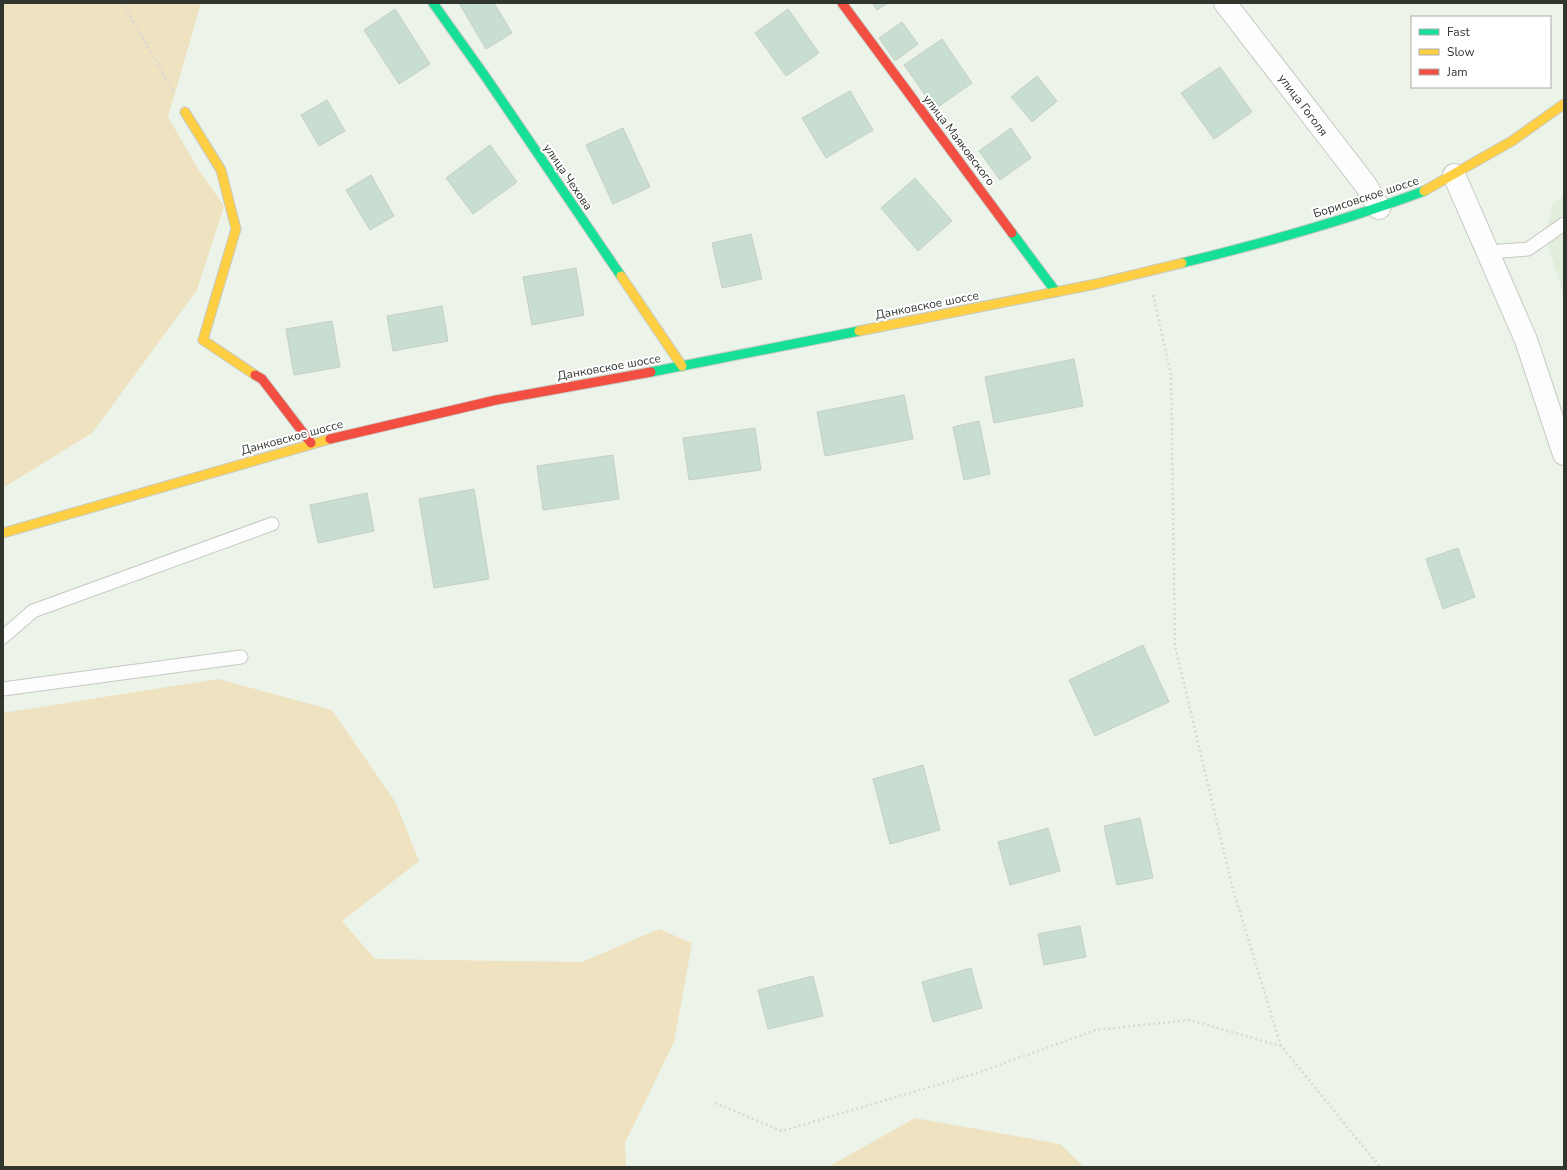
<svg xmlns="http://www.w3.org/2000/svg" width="1567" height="1170" viewBox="0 0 1567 1170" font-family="'Nunito Sans',sans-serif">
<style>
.built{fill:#e2eedc}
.green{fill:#eee2c0}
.building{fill:#c8ded0;stroke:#c7cec7}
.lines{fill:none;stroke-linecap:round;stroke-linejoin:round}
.lane-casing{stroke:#c6cac3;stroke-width:15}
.street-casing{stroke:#c6cac3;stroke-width:24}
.fast-casing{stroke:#c6cac3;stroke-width:11}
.slow-casing{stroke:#c6cac3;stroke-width:11}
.jam-casing{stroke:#c6cac3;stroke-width:11}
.path{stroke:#d7d9d6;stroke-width:2.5;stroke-dasharray:2 3;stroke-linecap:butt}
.lane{stroke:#fcfdfc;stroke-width:13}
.street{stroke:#fcfdfc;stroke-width:22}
.fast{stroke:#16e098;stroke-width:9}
.slow{stroke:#ffcf43;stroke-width:9}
.jam{stroke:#f24e42;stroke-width:9}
.labels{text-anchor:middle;stroke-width:4;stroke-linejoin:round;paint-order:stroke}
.street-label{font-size:12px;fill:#30352e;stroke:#fff}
</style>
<rect width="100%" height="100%" fill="#ecf3e9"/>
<path class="built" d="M 1564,196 L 1564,296 L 1545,236 L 1553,203 Z"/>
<g class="green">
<path d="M 3,3 L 201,3 L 168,117 L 198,169 L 224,206 L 197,290 L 92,433 L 3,488 Z"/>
<path d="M 218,679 L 332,710 L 396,803 L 419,861 L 342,921 L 375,959 L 582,962 L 659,929 L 692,943 L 674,1042 L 625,1143 L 626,1167 L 3,1167 L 3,713 Z"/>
<path d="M 915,1118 L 1060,1144 L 1084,1167 L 828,1167 Z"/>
</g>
<g class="building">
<path d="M 459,3 L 494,3 L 512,33 L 486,49 Z"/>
<path d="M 872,3 L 888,3 L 877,10 Z"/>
<path d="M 395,9 L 430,64 L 399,84 L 364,30 Z"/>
<path d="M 788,9 L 819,53 L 786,76 L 755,33 Z"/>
<path d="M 902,22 L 918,44 L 895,61 L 879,38 Z"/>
<path d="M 942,39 L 972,83 L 935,109 L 904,65 Z"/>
<path d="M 1220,67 L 1252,112 L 1214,139 L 1181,93 Z"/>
<path d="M 1037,76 L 1057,101 L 1032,122 L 1011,97 Z"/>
<path d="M 850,91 L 873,130 L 826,158 L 802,118 Z"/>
<path d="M 327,100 L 345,131 L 319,146 L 301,115 Z"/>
<path d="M 623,128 L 650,187 L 613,204 L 586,145 Z"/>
<path d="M 1011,128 L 1031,158 L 1000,180 L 979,151 Z"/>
<path d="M 490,145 L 517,182 L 473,214 L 446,178 Z"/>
<path d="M 371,175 L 394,216 L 370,230 L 346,190 Z"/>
<path d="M 915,178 L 952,221 L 918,251 L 881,208 Z"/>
<path d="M 751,234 L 762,279 L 722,288 L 712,243 Z"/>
<path d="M 576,268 L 584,315 L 532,325 L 523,277 Z"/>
<path d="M 442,306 L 448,341 L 393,351 L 387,316 Z"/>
<path d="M 332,321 L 340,367 L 294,375 L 286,329 Z"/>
<path d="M 1074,359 L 1083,406 L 994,423 L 985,377 Z"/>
<path d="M 904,395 L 913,439 L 825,456 L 817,412 Z"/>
<path d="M 979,421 L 990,474 L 964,480 L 953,427 Z"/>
<path d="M 755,428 L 761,470 L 689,480 L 683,438 Z"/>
<path d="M 613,455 L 619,499 L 543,510 L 537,466 Z"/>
<path d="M 474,489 L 489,579 L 434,588 L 419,499 Z"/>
<path d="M 367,493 L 374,531 L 318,543 L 310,505 Z"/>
<path d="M 1458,548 L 1475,597 L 1443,609 L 1426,559 Z"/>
<path d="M 1143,645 L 1169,702 L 1095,736 L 1069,680 Z"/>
<path d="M 923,765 L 940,830 L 890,844 L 873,779 Z"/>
<path d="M 1140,818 L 1153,878 L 1117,885 L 1104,826 Z"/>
<path d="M 1048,828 L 1060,871 L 1010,885 L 998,842 Z"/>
<path d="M 1080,926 L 1086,957 L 1044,965 L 1038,934 Z"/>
<path d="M 971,968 L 982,1008 L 933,1022 L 922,982 Z"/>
<path d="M 813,976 L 823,1016 L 768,1029 L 758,990 Z"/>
</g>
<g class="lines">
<defs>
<g id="lane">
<path d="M 1488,252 L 1528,249 L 1564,224"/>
<path d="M 3,637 L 33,611 L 272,524"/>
<path d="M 3,689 L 241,657"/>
</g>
<g id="street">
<path d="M 1225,3 L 1365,184 L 1379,208"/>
<path d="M 1454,175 L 1526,340 L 1564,454"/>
</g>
<g id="fast">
<path d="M 433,3 L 485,76 L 621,276"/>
<path d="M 1012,233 L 1056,292"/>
<path d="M 1182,263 C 1264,243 1345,221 1424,191"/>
<path d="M 651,372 L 859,331"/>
</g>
<g id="slow">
<path d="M 185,112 L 221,170 L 236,229 L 203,340 L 255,375"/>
<path d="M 1424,191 L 1512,141 L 1564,104"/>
<path d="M 621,276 L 682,366"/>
<path d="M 859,331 L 1096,284 L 1182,263"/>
<path d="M 3,533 L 330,439"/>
</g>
<g id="jam">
<path d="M 842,3 L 1012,233"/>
<path d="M 255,375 L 262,379 L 311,443"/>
<path d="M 330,439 L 496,400 L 651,372"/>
</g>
</defs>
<use href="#lane" class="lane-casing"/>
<use href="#street" class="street-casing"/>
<use href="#fast" class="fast-casing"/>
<use href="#slow" class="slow-casing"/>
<use href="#jam" class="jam-casing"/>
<g class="path">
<path d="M 123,3 L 173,91"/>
<path d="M 1153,295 L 1171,375 L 1175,646 L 1232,886 L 1281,1046"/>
<path d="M 715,1103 L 782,1131 L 977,1073 L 1096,1030 L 1189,1020 L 1281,1046 L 1380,1167"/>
</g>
<use href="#lane" class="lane"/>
<use href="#street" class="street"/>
<use href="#fast" class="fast"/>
<use href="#slow" class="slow"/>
<use href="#jam" class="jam"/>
</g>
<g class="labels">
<g class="street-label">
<text transform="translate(1303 105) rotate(53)" y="4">улица Гоголя</text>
<text transform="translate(959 140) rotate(53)" y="4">улица Маяковского</text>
<text transform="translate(568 177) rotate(56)" y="4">улица Чехова</text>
<text transform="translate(1366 197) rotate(-18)" y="4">Борисовское шоссе</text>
<text transform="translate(927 305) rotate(-11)" y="4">Данковское шоссе</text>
<text transform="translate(609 367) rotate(-10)" y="4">Данковское шоссе</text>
<text transform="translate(292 437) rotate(-15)" y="4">Данковское шоссе</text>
</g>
</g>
<rect width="1567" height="1170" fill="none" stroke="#30352e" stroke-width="8"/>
<rect x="1411" y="16" width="140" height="72" fill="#ffffff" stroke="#acaeab"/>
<rect x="1419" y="29" width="20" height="6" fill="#16e098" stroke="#acaeab"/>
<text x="1447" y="36" font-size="12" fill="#30352e">Fast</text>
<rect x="1419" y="49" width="20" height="6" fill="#ffcf43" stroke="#acaeab"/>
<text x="1447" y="56" font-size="12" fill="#30352e">Slow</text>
<rect x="1419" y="69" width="20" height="6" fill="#f24e42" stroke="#acaeab"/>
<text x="1447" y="76" font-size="12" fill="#30352e">Jam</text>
</svg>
